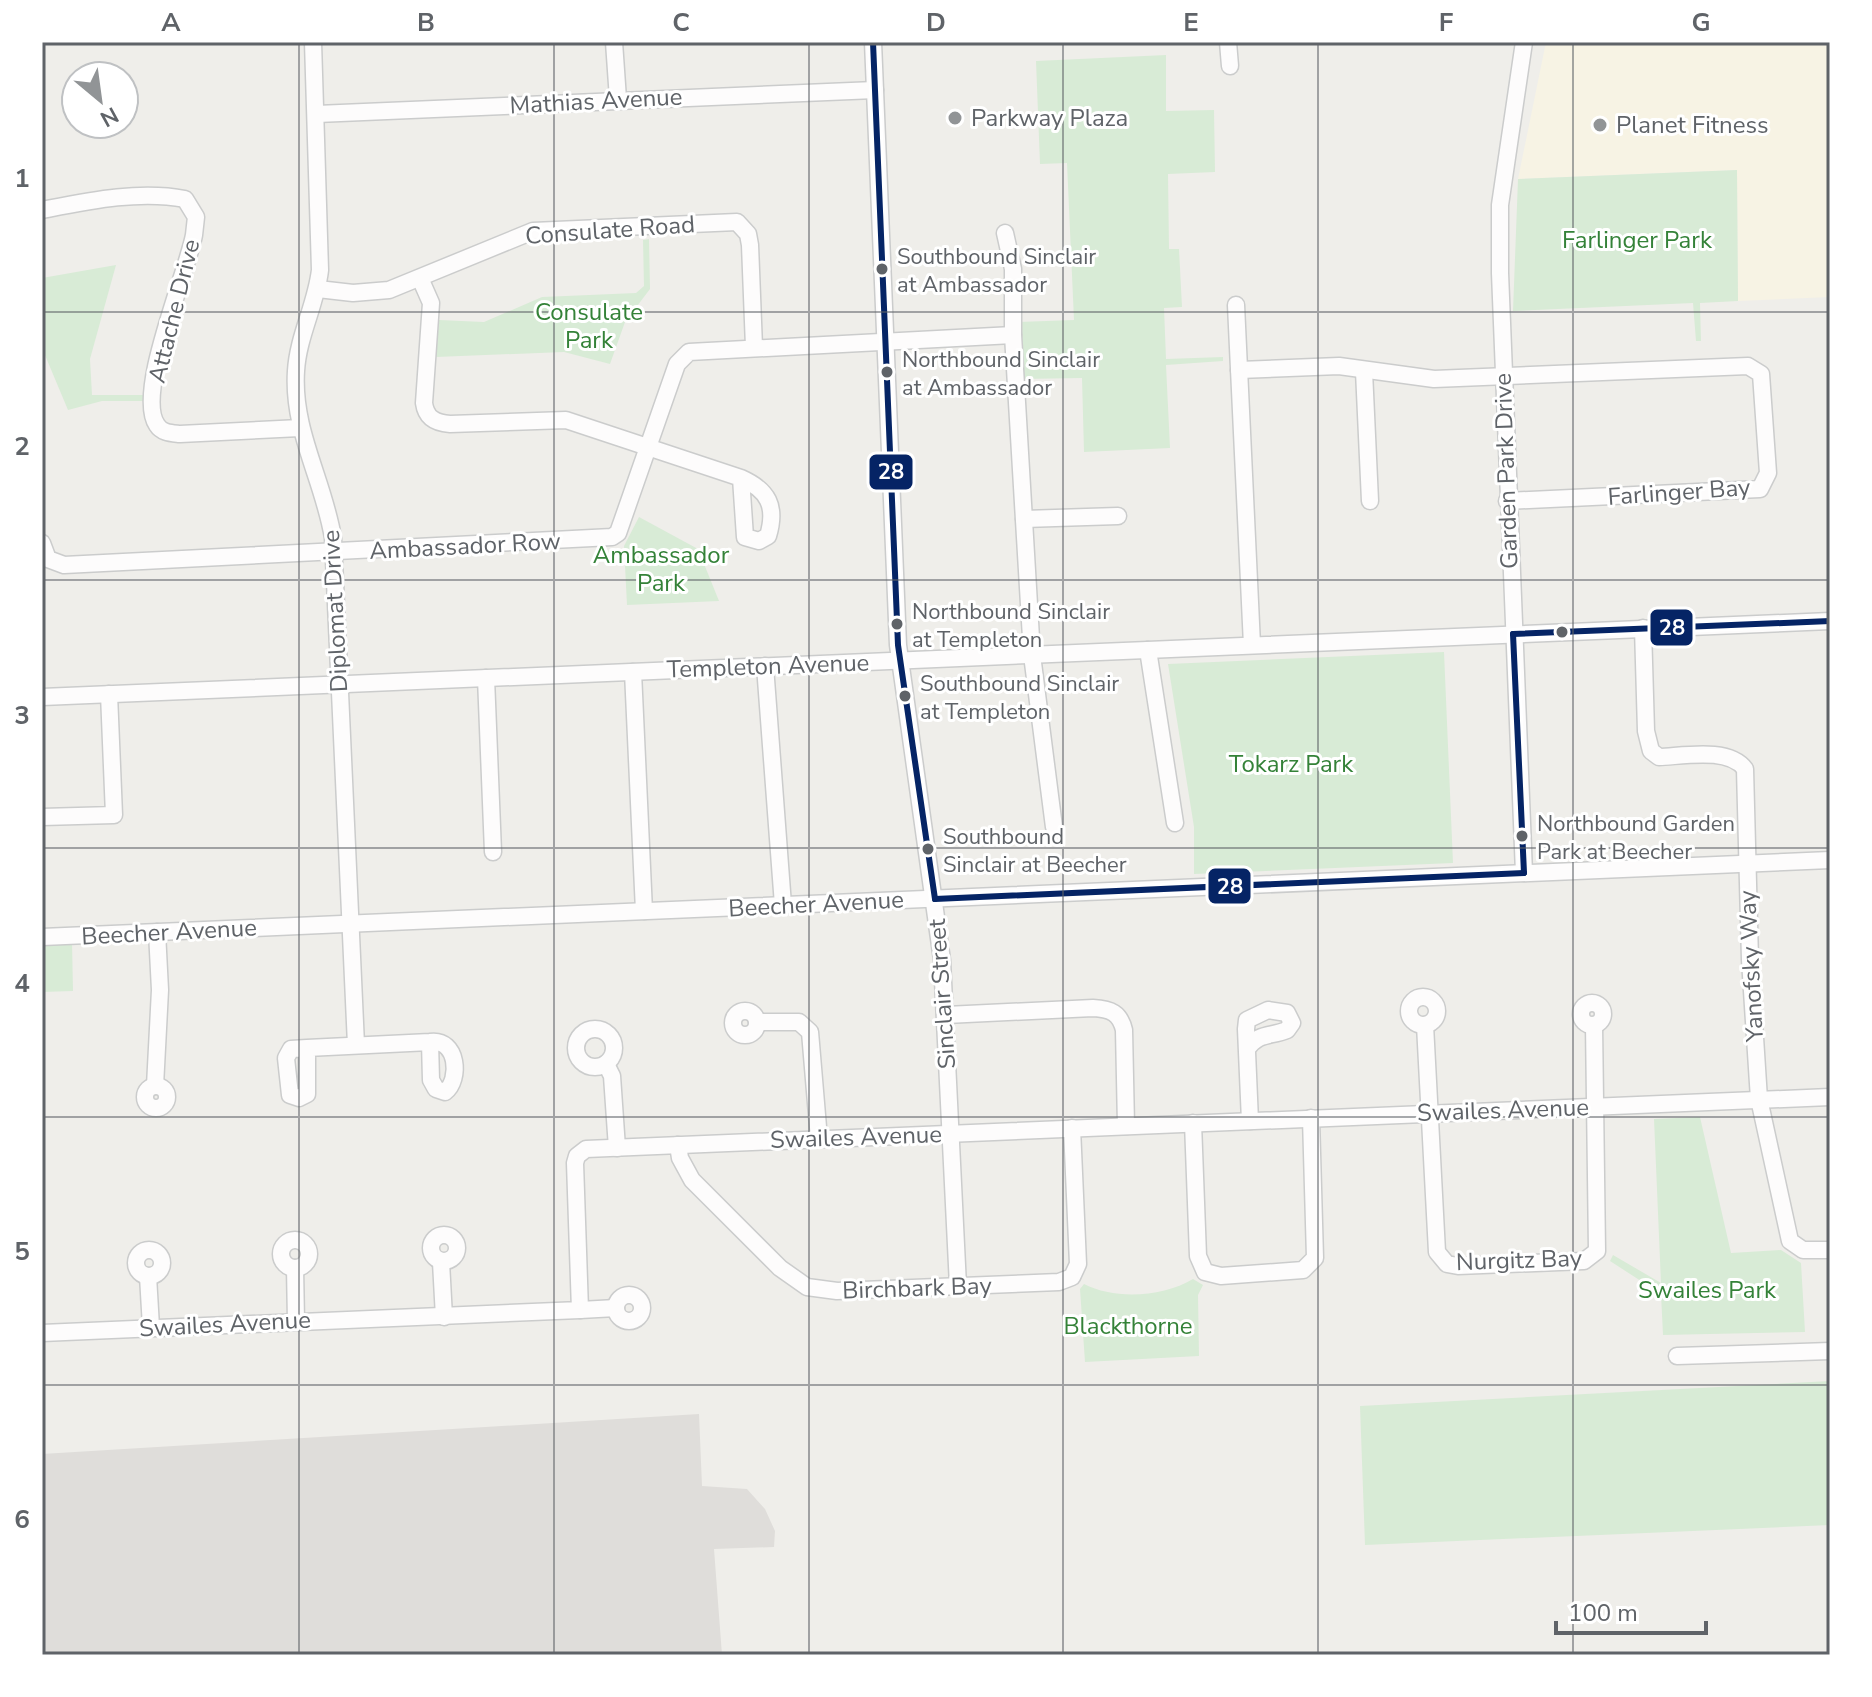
<svg xmlns="http://www.w3.org/2000/svg" width="1872" height="1697" viewBox="0 0 1872 1697" font-family="'Nunito Sans',sans-serif">
<style>
.commercial{fill:#f7f3e4}
.industrial{fill:#dfddda}
.green{fill:#d8ebd6}
.lines{fill:none;stroke-linecap:round;stroke-linejoin:round}
.minor-casing{stroke:#cbcccc;stroke-width:19}
.minor{stroke:#fdfcfc;stroke-width:16}
.bus-1-casing{stroke:#fff;stroke-width:12}
.bus-1{stroke:#052465;stroke-width:6}
.grid{fill:none;stroke:#5f6368;stroke-width:2;stroke-opacity:0.55}
.poi-dot{fill:#919496;stroke:#fff;stroke-width:3}
.bus-dot{fill:#5f6368;stroke:#fff;stroke-width:3}
.labels{text-anchor:middle;stroke-width:6;stroke-linejoin:round;paint-order:stroke}
.bus-label{font-size:22px;fill:#5f6368;stroke:#fff;text-anchor:start}
.street-label{font-size:24px;fill:#5f6368;stroke:#fff}
.poi-label{font-size:24px;fill:#5f6368;stroke:#fff;text-anchor:start}
.park-label{font-size:24px;fill:#348238;stroke:#fff}
.line-badge{stroke:#fff;stroke-width:3}
.badge-label{font-size:22px;text-anchor:middle;font-weight:bold;fill:#fff}
.neatline{fill:none;stroke:#5f6368;stroke-width:3}
.grid-label{font-size:26px;text-anchor:middle;font-weight:bold;fill:#5f6368}
</style>
<rect width="100%" height="100%" fill="#efeeea"/>
<path class="commercial" d="M 1546,42 L 1830,42 L 1830,297 L 1738,301 L 1737,170 L 1518,179 Z"/>
<path class="industrial" d="M 699,1414 L 702,1486 L 747,1489 L 765,1509 L 775,1531 L 774,1547 L 714,1549 L 722,1655 L 42,1655 L 42,1454 Z"/>
<g class="green">
<path d="M 1166,55 L 1166,111 L 1214,110 L 1215,172 L 1168,174 L 1169,249 L 1179,249 L 1182,307 L 1164,308 L 1166,359 L 1223,357 L 1223,361 L 1166,365 L 1170,448 L 1084,452 L 1082,378 L 1021,379 L 1018,322 L 1074,320 L 1067,163 L 1040,164 L 1036,61 Z"/>
<path d="M 1737,170 L 1738,301 L 1700,303 L 1701,341 L 1696,341 L 1693,303 L 1513,311 L 1518,179 Z"/>
<path d="M 649,239 L 650,289 L 625,322 L 610,364 L 564,352 L 436,357 L 439,320 L 484,322 L 542,297 L 636,293 L 644,286 L 643,240 Z"/>
<path d="M 116,265 L 90,359 L 92,395 L 149,395 L 147,401 L 102,401 L 68,410 L 42,348 L 42,278 Z"/>
<path d="M 639,517 L 698,549 L 719,601 L 627,605 L 624,546 Z"/>
<path d="M 1444,652 L 1453,863 L 1194,874 L 1194,827 L 1168,664 Z"/>
<path d="M 72,942 L 73,991 L 42,992 L 42,943 Z"/>
<path d="M 1700,1117 L 1731,1253 L 1781,1250 L 1801,1263 L 1805,1332 L 1663,1335 L 1661,1294 L 1610,1261 L 1613,1255 L 1661,1283 L 1654,1119 Z"/>
<path d="M 1193,1279 L 1203,1285 L 1198,1295 L 1199,1356 L 1085,1362 L 1080,1289 L 1084,1284 C 1115,1300 1163,1297 1193,1279 Z"/>
<path d="M 1830,1381 L 1830,1525 L 1365,1545 L 1360,1406 Z"/>
</g>
<g class="lines">
<defs>
<g id="minor">
<path d="M 313,42 L 320,270 C 316,305 298,336 296,371 C 292,431 324,481 333,538 L 356,1045"/>
<path d="M 614,42 L 618,99"/>
<path d="M 873,42 L 898,645 L 942,960 L 958,1286"/>
<path d="M 1228,42 L 1230,66"/>
<path d="M 1524,42 L 1500,205 L 1500,273 L 1524,873"/>
<path d="M 317,114 L 875,90"/>
<path d="M 42,210 C 88,201 139,190 185,199 L 196,217 L 194,235 C 187,273 135,394 157,425 C 162,433 171,433 180,434 L 300,428"/>
<path d="M 1005,233 L 1013,269 L 1013,335 L 1032,655 L 1054,827"/>
<path d="M 420,278 L 431,303 L 424,403 C 426,418 435,423 450,424 L 566,420 L 741,478 C 768,490 777,506 768,536 L 759,541 L 745,537 L 741,478"/>
<path d="M 318,289 L 353,293 L 389,290 L 533,231 L 737,222 L 748,234 L 750,245 L 754,347"/>
<path d="M 1236,305 L 1252,645"/>
<path d="M 1239,370 L 1339,366 L 1434,379 L 1748,366 L 1761,374 L 1768,473 L 1760,489 L 1507,501"/>
<path d="M 1364,371 L 1370,501"/>
<path d="M 1024,519 L 1118,516"/>
<path d="M 42,543 L 48,559 L 64,565 L 612,537 L 618,533 L 677,364 L 689,352 L 1013,335"/>
<path d="M 1643,628 L 1646,731 L 1651,751 L 1659,757 C 1684,756 1729,747 1745,769 L 1750,960 L 1759,1099 L 1790,1241 L 1803,1250 L 1830,1250"/>
<path d="M 1148,650 L 1175,823"/>
<path d="M 765,666 L 783,905"/>
<path d="M 633,672 L 644,911"/>
<path d="M 486,678 L 493,852"/>
<path d="M 42,697 L 1830,621"/>
<path d="M 42,817 L 114,815 L 109,694"/>
<path d="M 42,937 L 1830,860"/>
<circle cx="1423" cy="1011" r="14"/>
<circle cx="1592" cy="1014" r="11"/>
<circle cx="745" cy="1023" r="12"/>
<path d="M 946,1015 L 1093,1008 C 1111,1009 1120,1013 1124,1030 L 1126,1126"/>
<path d="M 757,1022 L 799,1022 L 810,1032 L 819,1139"/>
<path d="M 1425,1025 L 1437,1252 L 1447,1264 L 1458,1266 L 1584,1261 L 1597,1251 L 1594,1025"/>
<circle cx="595" cy="1048" r="19"/>
<path d="M 307,1048 L 307,1094 L 299,1098 L 290,1095 L 286,1058 L 291,1049 L 307,1048 L 430,1042 C 458,1038 461,1080 445,1092 L 436,1089 L 431,1080 L 430,1042"/>
<path d="M 1247,1049 C 1259,1032 1270,1037 1287,1030 L 1292,1023 L 1287,1013 L 1268,1010 L 1247,1020 L 1246,1029 L 1250,1121"/>
<path d="M 606,1064 L 612,1076 L 617,1148"/>
<path d="M 155,1086 L 160,990 L 157,932"/>
<circle cx="156" cy="1097" r="11"/>
<path d="M 1193,1123 L 1198,1256 L 1205,1272 L 1221,1276 L 1303,1270 L 1315,1258 L 1311,1118"/>
<path d="M 678,1145 L 680,1158 L 692,1180 L 780,1268 L 807,1287 L 837,1291 L 1059,1282 L 1072,1277 L 1078,1264 L 1072,1128"/>
<circle cx="444" cy="1248" r="13"/>
<circle cx="295" cy="1254" r="14"/>
<circle cx="149" cy="1263" r="13"/>
<path d="M 441,1262 L 444,1317"/>
<path d="M 295,1268 L 296,1321"/>
<path d="M 148,1276 L 151,1327"/>
<circle cx="629" cy="1308" r="13"/>
<path d="M 580,1310 L 616,1308"/>
<path d="M 42,1333 L 580,1310 L 575,1163 L 577,1156 L 586,1149 L 1830,1097"/>
<path d="M 1677,1356 L 1830,1351"/>
</g>
</defs>
<use href="#minor" class="minor-casing"/>
<use href="#minor" class="minor"/>
<defs>
<g id="bus-1">
<path d="M 873,42 L 898,645 L 935,899"/>
<path d="M 1513,634 L 1830,621"/>
<path d="M 1513,634 L 1524,873"/>
<path d="M 935,899 L 1524,873"/>
</g>
</defs>
<use href="#bus-1" class="bus-1-casing"/>
<use href="#bus-1" class="bus-1"/>
</g>
<path class="grid" d="M 299,42 L 299,1655M 554,42 L 554,1655M 809,42 L 809,1655M 1063,42 L 1063,1655M 1318,42 L 1318,1655M 1573,42 L 1573,1655M 42,312 L 1830,312M 42,580 L 1830,580M 42,848 L 1830,848M 42,1117 L 1830,1117M 42,1385 L 1830,1385"/>
<g class="poi-dot">
<circle cx="955" cy="118" r="8"/>
<circle cx="1600" cy="125" r="8"/>
</g>
<g class="bus-dot">
<circle cx="882" cy="269" r="7"/>
<circle cx="887" cy="372" r="7"/>
<circle cx="897" cy="624" r="7"/>
<circle cx="1562" cy="632" r="7"/>
<circle cx="905" cy="696" r="7"/>
<circle cx="1522" cy="836" r="7"/>
<circle cx="928" cy="849" r="7"/>
</g>
<g class="labels">
<g class="bus-label">
<text x="897" y="264">Southbound Sinclair<tspan x="897" dy="28">at Ambassador</tspan></text>
<text x="902" y="367">Northbound Sinclair<tspan x="902" dy="28">at Ambassador</tspan></text>
<text x="912" y="619">Northbound Sinclair<tspan x="912" dy="28">at Templeton</tspan></text>
<text x="920" y="691">Southbound Sinclair<tspan x="920" dy="28">at Templeton</tspan></text>
<text x="1537" y="831">Northbound Garden<tspan x="1537" dy="28">Park at Beecher</tspan></text>
<text x="943" y="844">Southbound<tspan x="943" dy="28">Sinclair at Beecher</tspan></text>
</g>
<g class="street-label">
<text transform="translate(596 101) rotate(-3)" y="8">Mathias Avenue</text>
<text transform="translate(610 230) rotate(-4)" y="8">Consulate Road</text>
<text transform="translate(174 311) rotate(-76)" y="8">Attache Drive</text>
<text transform="translate(1506 471) rotate(-92)" y="8">Garden Park Drive</text>
<text transform="translate(1679 492) rotate(-4)" y="8">Farlinger Bay</text>
<text transform="translate(465 546) rotate(-3)" y="8">Ambassador Row</text>
<text transform="translate(335 611) rotate(-93)" y="8">Diplomat Drive</text>
<text transform="translate(768 666) rotate(-2)" y="8">Templeton Avenue</text>
<text transform="translate(816 904) rotate(-3)" y="8">Beecher Avenue</text>
<text transform="translate(169 932) rotate(-3)" y="8">Beecher Avenue</text>
<text transform="translate(1751 966) rotate(-93)" y="8">Yanofsky Way</text>
<text transform="translate(942 994) rotate(-94)" y="8">Sinclair Street</text>
<text transform="translate(1503 1110) rotate(-2)" y="8">Swailes Avenue</text>
<text transform="translate(856 1137) rotate(-2)" y="8">Swailes Avenue</text>
<text transform="translate(1519 1260) rotate(-2)" y="8">Nurgitz Bay</text>
<text transform="translate(917 1288) rotate(-2)" y="8">Birchbark Bay</text>
<text transform="translate(225 1324) rotate(-3)" y="8">Swailes Avenue</text>
</g>
<g class="poi-label">
<text x="971" y="126">Parkway Plaza</text>
<text x="1616" y="133">Planet Fitness</text>
</g>
<g class="park-label">
<text x="1637" y="248">Farlinger Park</text>
<text x="589" y="320">Consulate<tspan x="589" dy="28">Park</tspan></text>
<text x="661" y="563">Ambassador<tspan x="661" dy="28">Park</tspan></text>
<text x="1291" y="772">Tokarz Park</text>
<text x="1707" y="1298">Swailes Park</text>
<text x="1128" y="1334">Blackthorne</text>
</g>
</g>
<g class="line-badge">
<rect x="868" y="453" width="46" height="38" rx="8" fill="#052465"/>
<rect x="1649" y="608" width="45" height="39" rx="8" fill="#052465"/>
<rect x="1207" y="867" width="45" height="38" rx="8" fill="#052465"/>
</g>
<g class="badge-label">
<text x="891" y="479">28</text>
<text x="1672" y="635">28</text>
<text x="1230" y="894">28</text>
</g>
<rect width="1872" height="1697" fill="none" stroke="#ffffff" stroke-width="88"/>
<g transform="translate(100 100) rotate(151)"><circle r="38" fill="#ffffff" stroke="#bfc1c3" stroke-width="2"/>
<path d="M0-6L14 30L0 20L-14 30Z" fill="#919496"/>
<text y="-12" font-size="22" font-weight="bold" text-anchor="middle" fill="#5f6368">N</text>
</g>
<path d="M1556 1621v12h150v-12" fill="none" stroke="#5f6368" stroke-width="4"/>
<text x="1568" y="1621" font-size="24" fill="#5f6368" stroke="#ffffff" stroke-width="6" paint-order="stroke">100 m</text>
<rect x="44" y="44" width="1784" height="1609" class="neatline"/>
<g class="grid-label">
<text x="171" y="31">A</text>
<text x="426" y="31">B</text>
<text x="681" y="31">C</text>
<text x="936" y="31">D</text>
<text x="1191" y="31">E</text>
<text x="1446" y="31">F</text>
<text x="1701" y="31">G</text>
<text x="22" y="187">1</text>
<text x="22" y="455">2</text>
<text x="22" y="724">3</text>
<text x="22" y="992">4</text>
<text x="22" y="1260">5</text>
<text x="22" y="1528">6</text>
</g>
</svg>
